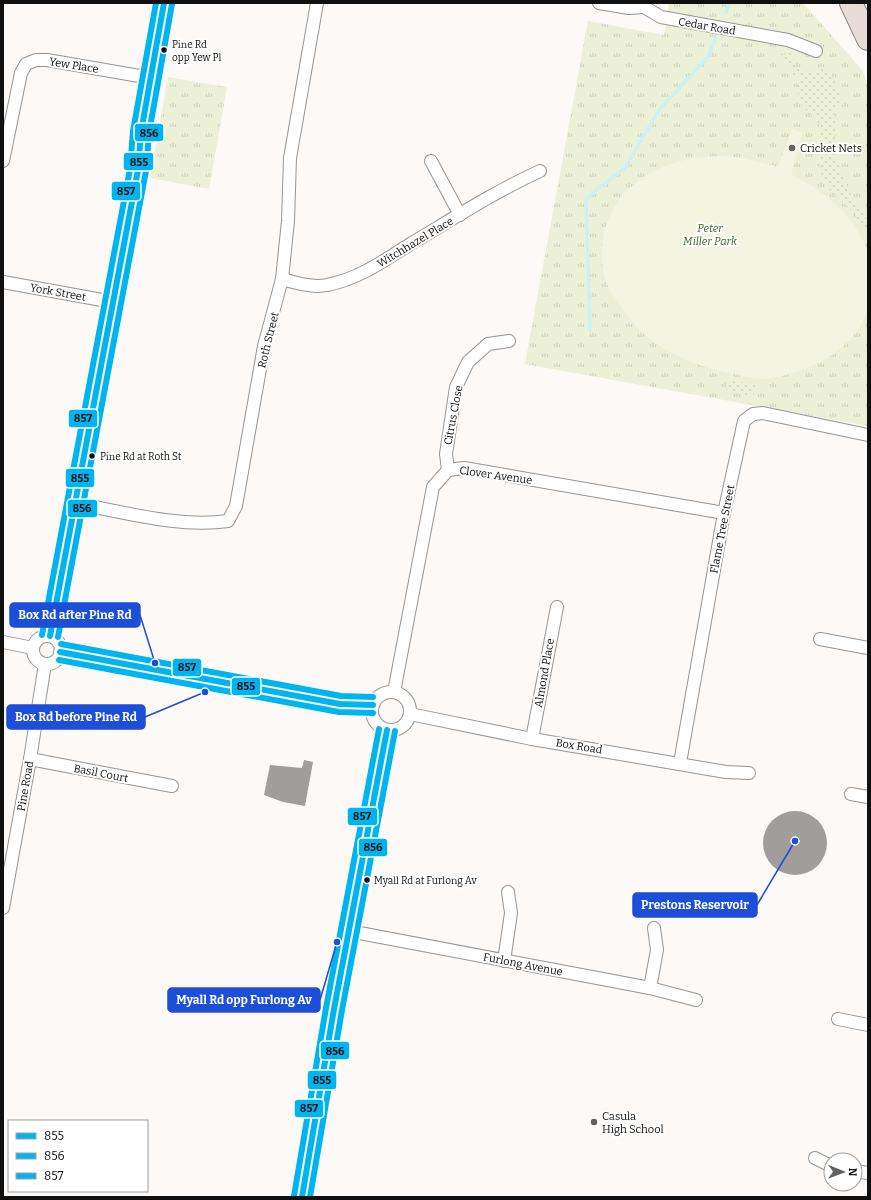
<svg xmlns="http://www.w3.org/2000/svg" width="871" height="1200" viewBox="0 0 871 1200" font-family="Bitter,serif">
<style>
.grass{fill:url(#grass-tufts)}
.garden{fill:url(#garden-dots)}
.pitch{fill:#f3f4e1}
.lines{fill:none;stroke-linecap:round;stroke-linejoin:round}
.stream{stroke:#cef0f4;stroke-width:3.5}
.building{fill:#a09d9b}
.street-casing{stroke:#969594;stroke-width:14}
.highway-casing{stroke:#848281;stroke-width:24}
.street{stroke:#fffefe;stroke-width:12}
.highway{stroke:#e8dbd8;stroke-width:22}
.bus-1-casing{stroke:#fff;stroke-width:9}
.bus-2-casing{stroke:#fff;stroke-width:9}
.bus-3-casing{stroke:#fff;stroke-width:9}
.bus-1{stroke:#00b5ef;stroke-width:6}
.bus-2{stroke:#00b5ef;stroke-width:6}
.bus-3{stroke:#00b5ef;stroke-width:6}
.bus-dot{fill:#101010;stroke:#fff;stroke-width:1.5}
.poi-dot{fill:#636260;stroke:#fff;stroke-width:1.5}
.labels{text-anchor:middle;stroke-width:4;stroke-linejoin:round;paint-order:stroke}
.bus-label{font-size:10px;fill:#101010;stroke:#fff;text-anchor:start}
.street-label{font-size:11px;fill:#101010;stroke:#fff}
.poi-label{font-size:11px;fill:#101010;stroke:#fff;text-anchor:start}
.park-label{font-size:11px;font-style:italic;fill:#426523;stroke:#fff}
.leader{fill:none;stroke:#1d4ed8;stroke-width:1.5}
.callout-dot{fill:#1d4ed8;stroke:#fff;stroke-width:1.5}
.callout{fill:#1d4ed8;stroke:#1d4ed8;stroke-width:1.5}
.callout-label{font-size:12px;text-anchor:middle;font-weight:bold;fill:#fff}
.line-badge{stroke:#fff;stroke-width:1.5}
.pale-badge-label{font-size:11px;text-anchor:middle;font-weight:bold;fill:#111}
</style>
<defs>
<pattern id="grass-tufts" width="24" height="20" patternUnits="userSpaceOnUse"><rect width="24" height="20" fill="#ecf0d7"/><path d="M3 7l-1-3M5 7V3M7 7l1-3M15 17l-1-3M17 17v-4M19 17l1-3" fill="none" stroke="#c9cdb8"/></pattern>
<pattern id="garden-dots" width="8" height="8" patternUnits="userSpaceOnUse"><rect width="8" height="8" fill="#ecf0d7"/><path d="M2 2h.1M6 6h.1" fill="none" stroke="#c9cdb8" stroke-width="1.8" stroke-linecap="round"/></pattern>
</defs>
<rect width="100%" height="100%" fill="#fcf9f6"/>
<g class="grass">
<path d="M 669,3 L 803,3 L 863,71 L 868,89 L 868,426 L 525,364 L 588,21 L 664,35 Z"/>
<path d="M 168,77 L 227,87 L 209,189 L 150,178 Z"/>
</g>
<g class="garden">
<path d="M 788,50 L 791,55 L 795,66 C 806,73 814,74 827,67 L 836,85 L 843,105 L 834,108 L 837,161 L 850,193 L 868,221 L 868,236 L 852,211 L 828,188 L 822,175 L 819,166 L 819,151 L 821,130 L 817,120 L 804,108 L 799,100 L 797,80 L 802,78 L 801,75 L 794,75 L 788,64 L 778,54 L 787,55 Z"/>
<path d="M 727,381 L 756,383 L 753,397 L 726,390 Z"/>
</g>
<path class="pitch" d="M 792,129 L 803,133 L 791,174 C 822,190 858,216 868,254 C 869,260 868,269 868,276 C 868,288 870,303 866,314 C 861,330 848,342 836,352 C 819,365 783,379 762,379 C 753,379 744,376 735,374 C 690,366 647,347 621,307 C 617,300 610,292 607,284 C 601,269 601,255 603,239 C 612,183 665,157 718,156 C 739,156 759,162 778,167 Z"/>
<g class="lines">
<g class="stream">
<path d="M 726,13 L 729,3"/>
<path d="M 590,330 L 586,198 L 625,168 L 659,110 L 708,57 L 716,38"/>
</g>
</g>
<g class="building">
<path d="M 304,760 L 313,762 L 305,806 L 283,802 L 264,795 L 270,765 L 302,768 Z"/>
<circle cx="795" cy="843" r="32"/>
</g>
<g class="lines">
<defs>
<g id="street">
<path d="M 599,3 L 629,8 L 644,7 L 661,17 L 788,40 L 816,51"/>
<path d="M 3,161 L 21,73 L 26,64 L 36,60 L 47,60 L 151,78"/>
<path d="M 431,161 L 460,215"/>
<path d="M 282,279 C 296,283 313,288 327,285 C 359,279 385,260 412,243 C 454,218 496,191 540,171"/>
<path d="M 3,282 L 113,302"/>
<path d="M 448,470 L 446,454 L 456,387 L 468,362 L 488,344 L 509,341"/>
<path d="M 75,503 C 123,512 180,528 228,521 L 236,506 L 264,346 L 282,279 L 288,221 L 290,158 L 317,3"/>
<path d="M 50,636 L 138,170 L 141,132 L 164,3"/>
<circle cx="47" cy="650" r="14"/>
<path d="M 820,639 L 868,648"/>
<path d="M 3,642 L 33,648"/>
<path d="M 60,652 L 340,704 L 373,705"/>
<circle cx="391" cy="711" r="19"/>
<path d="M 394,692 L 433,487 L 448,470 L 464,468 L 724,513"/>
<path d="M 410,714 L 532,739 L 726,772 L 749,773"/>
<path d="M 532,739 L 557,607"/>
<path d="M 30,759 L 172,786"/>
<path d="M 680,763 L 724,513 L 744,421 L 753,414 L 763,413 L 868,435"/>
<path d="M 851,794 L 868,797"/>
<path d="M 3,908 L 30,759 L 45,664"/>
<path d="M 349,931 L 650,988 L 696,1000"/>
<path d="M 504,961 L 511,913 L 508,892"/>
<path d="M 650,988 L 657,950 L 654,928"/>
<path d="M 838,1019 L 868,1025"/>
<path d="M 815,1158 L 831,1166"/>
<path d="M 855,1171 L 868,1173"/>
<path d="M 302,1197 L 334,1009 L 387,730"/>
</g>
<path id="highway" d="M 851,3 L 868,39"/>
</defs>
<use href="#street" class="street-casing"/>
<use href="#highway" class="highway-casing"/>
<use href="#street" class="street"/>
<use href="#highway" class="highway"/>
<defs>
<g id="bus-1">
<path d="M 50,636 L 138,170 L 141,132 L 164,3"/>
<path d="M 60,652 L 340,704 L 373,705"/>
<path d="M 302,1197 L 334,1009 L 387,730"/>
</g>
<g id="bus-2">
<path d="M 58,637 L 146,171 L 149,133 L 172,4"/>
<path d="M 59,660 L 339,712 L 373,713"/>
<path d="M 310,1197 L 342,1010 L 395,731"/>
</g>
<g id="bus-3">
<path d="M 42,635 L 130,169 L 133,131 L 156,3"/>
<path d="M 61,644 L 341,696 L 373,697"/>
<path d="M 294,1196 L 326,1008 L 379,729"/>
</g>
</defs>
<use href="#bus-1" class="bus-1-casing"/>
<use href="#bus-2" class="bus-2-casing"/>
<use href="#bus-3" class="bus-3-casing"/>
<use href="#bus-1" class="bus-1"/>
<use href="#bus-2" class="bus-2"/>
<use href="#bus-3" class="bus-3"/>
</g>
<g class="bus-dot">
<circle cx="164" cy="50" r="3.5"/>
<circle cx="92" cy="456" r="3.5"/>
<circle cx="367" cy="880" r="3.5"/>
</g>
<g class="poi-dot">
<circle cx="792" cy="148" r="4"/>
<circle cx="594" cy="1122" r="4"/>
</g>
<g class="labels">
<g class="bus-label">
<text x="172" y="48">Pine Rd<tspan x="172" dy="13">opp Yew Pl</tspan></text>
<text x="100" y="460">Pine Rd at Roth St</text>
<text x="374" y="884">Myall Rd at Furlong Av</text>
</g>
<g class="street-label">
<text transform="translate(707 26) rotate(10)" y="4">Cedar Road</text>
<text transform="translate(74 65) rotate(9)" y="4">Yew Place</text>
<text transform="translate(415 242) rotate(-31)" y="4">Witchhazel Place</text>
<text transform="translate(58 292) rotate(10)" y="4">York Street</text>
<text transform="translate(268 340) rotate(-76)" y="4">Roth Street</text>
<text transform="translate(453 415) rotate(-79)" y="4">Citrus Close</text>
<text transform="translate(496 475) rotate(8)" y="4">Clover Avenue</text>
<text transform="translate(722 529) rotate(-79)" y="4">Flame Tree Street</text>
<text transform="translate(544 673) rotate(-80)" y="4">Almond Place</text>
<text transform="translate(579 746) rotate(9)" y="4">Box Road</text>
<text transform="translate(101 773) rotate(11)" y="4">Basil Court</text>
<text transform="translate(25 786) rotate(-80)" y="4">Pine Road</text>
<text transform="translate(523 964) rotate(11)" y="4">Furlong Avenue</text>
</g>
<g class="poi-label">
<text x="800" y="152">Cricket Nets</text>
<text x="602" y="1120">Casula<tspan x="602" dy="13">High School</tspan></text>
</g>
<g class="park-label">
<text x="710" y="232">Peter<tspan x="710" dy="13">Miller Park</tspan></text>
</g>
</g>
<path class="leader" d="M155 663L140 615M205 692L145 717M795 841L757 905M337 942L320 1000"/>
<g class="callout-dot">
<circle cx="155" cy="663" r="4"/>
<circle cx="205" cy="692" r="4"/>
<circle cx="795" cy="841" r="4"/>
<circle cx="337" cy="942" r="4"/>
</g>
<g class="callout">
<rect x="10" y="603" width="130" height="24" rx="4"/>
<rect x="7" y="705" width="138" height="24" rx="4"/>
<rect x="633" y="893" width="124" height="24" rx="4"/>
<rect x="168" y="988" width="152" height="24" rx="4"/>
</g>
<g class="callout-label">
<text x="75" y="619">Box Rd after Pine Rd</text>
<text x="76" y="721">Box Rd before Pine Rd</text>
<text x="695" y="909">Prestons Reservoir</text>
<text x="244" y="1004">Myall Rd opp Furlong Av</text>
</g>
<g class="line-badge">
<rect x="134" y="123" width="30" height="19" rx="4" fill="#00b5ef"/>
<rect x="123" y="152" width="31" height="19" rx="4" fill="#00b5ef"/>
<rect x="111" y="181" width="30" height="20" rx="4" fill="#00b5ef"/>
<rect x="68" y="409" width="30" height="19" rx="4" fill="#00b5ef"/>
<rect x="65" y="468" width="30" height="20" rx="4" fill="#00b5ef"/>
<rect x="67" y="499" width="31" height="19" rx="4" fill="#00b5ef"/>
<rect x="172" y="658" width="30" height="19" rx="4" fill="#00b5ef"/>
<rect x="231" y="677" width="30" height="19" rx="4" fill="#00b5ef"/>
<rect x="347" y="807" width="31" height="19" rx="4" fill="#00b5ef"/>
<rect x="358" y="838" width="30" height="19" rx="4" fill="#00b5ef"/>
<rect x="320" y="1041" width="30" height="19" rx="4" fill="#00b5ef"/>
<rect x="307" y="1070" width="30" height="20" rx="4" fill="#00b5ef"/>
<rect x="294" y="1099" width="30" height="19" rx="4" fill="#00b5ef"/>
</g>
<g class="pale-badge-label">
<text x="149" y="137">856</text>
<text x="139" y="166">855</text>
<text x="126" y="195">857</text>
<text x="83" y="422">857</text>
<text x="80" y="482">855</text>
<text x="82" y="512">856</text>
<text x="187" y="671">857</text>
<text x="246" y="690">855</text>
<text x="362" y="820">857</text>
<text x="373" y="851">856</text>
<text x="335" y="1055">856</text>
<text x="322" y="1084">855</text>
<text x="309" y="1112">857</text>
</g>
<rect width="871" height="1200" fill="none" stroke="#101010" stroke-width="8"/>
<rect x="8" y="1120" width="140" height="72" fill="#ffffff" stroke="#9f9f9f"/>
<rect x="16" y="1133" width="20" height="6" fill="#00b5ef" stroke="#9f9f9f"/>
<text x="44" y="1140" font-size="12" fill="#101010">855</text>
<rect x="16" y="1153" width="20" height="6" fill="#00b5ef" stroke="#9f9f9f"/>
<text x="44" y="1160" font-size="12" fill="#101010">856</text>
<rect x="16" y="1173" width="20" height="6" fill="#00b5ef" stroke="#9f9f9f"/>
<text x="44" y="1180" font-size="12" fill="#101010">857</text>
<g transform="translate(843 1172) rotate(91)"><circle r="19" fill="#ffffff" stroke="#9f9f9f"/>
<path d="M0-3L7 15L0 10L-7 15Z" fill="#636260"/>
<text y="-6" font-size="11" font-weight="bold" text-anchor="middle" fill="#101010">N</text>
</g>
</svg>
